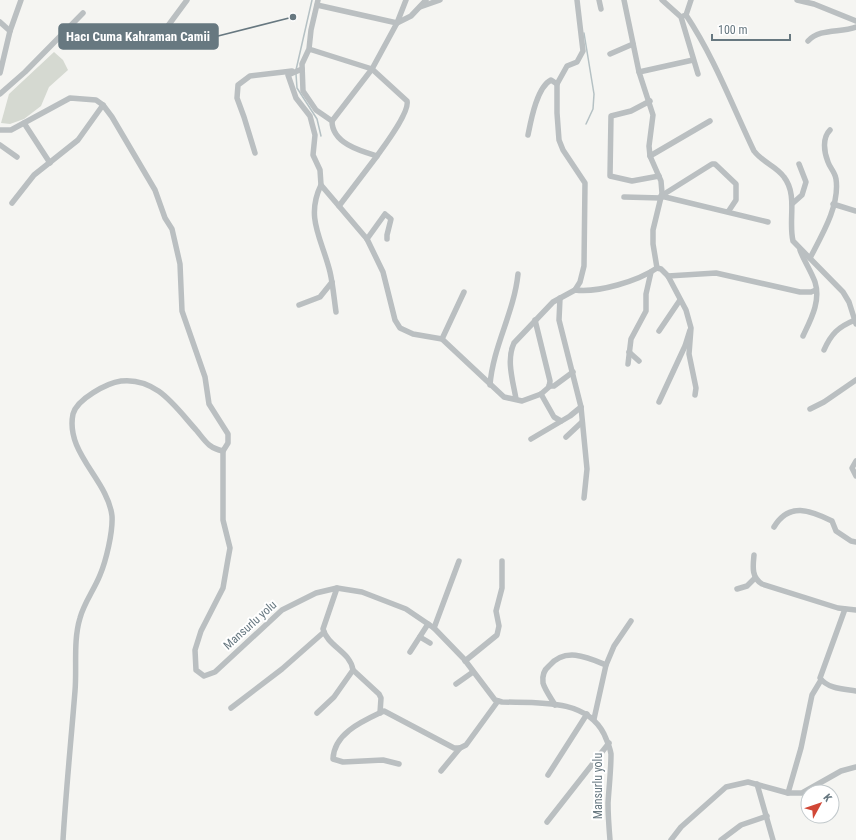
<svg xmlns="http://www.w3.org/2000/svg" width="856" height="840" viewBox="0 0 856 840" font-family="'Roboto Condensed',sans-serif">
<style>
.green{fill:#d5d9d1}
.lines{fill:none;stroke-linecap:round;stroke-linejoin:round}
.stream{stroke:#b5c1c4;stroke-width:1.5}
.minor{stroke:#babfc1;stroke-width:5.5}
.labels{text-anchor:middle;stroke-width:4;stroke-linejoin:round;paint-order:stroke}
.street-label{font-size:12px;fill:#677880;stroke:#fff}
.leader{fill:none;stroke:#677880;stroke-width:1.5}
.callout-dot{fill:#677880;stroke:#fff;stroke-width:1.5}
.callout{fill:#677880;stroke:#677880;stroke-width:1.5}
.callout-label{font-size:13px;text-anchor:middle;font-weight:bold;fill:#fff}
</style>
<rect width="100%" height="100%" fill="#f5f5f2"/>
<path class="green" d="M 54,52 L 63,60 L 68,70 L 49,87 L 41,106 L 24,119 L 10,124 L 1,123 L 9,94 Z"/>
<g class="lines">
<g class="stream">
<path d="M 584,33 L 594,94 L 593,109 L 586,124"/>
<path d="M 296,70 L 312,0"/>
<path d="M 296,74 L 297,88 L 317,119 L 321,136"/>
</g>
<g class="minor">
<path d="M 599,0 L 601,9"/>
<path d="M 662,0 L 681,17 L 698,74"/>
<path d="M 797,0 L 814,4 L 856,21"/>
<path d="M 317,5 L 397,23 L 411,16 L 426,0"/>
<path d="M 420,7 L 440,0"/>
<path d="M 686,15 C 714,57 732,105 754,151 C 762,162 776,166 784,177 C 798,195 788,220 793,241 L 843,292 L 849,302 L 856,324"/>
<path d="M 683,16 L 686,15 L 691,0"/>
<path d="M 0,22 L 10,31"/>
<path d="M 808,41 C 820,28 840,33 856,27"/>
<path d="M 156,42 L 187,0"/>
<path d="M 309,49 L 372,69 L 407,101 C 410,112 384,146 377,156 C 360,151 332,143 332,121 L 316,110 L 303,91 L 302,64 L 309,49 L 311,30 L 318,0"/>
<path d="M 610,54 L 633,44"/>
<path d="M 302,69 L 288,75 L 296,98 L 310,116 L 315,135 L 313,155 L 320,170 L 321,185 L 367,239 L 383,272 L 395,320 L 400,328 L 413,334 L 442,339 L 504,397 L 522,401 L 541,394 L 549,387 L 550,381 L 535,320"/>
<path d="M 639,72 L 693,60"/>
<path d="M 0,73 L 10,31 L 21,0"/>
<path d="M 0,94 L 25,72 L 83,13"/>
<path d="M 650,101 L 631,111 L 611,116 L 610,176 L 632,181 L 659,176"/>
<path d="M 332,121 L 372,69 L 397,23 L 406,0"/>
<path d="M 24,123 L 50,163"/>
<path d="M 0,130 L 11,130 L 70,98 L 96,100 L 103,105 L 112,117 L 155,190 L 165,218 L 172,229 L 180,264 L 182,311 L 205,377 L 209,404 L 228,434 L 228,443 L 223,451 C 209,448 206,442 197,431 C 176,408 157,377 121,381 C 107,383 77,399 73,414 C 65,453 108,480 112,516 C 113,532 106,561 100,575 C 94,590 84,603 80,618 C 73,641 77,668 75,691 C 71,741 66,790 63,840"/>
<path d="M 528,135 C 531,120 537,87 551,80 L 557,84"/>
<path d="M 0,145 L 17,157"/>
<path d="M 255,153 L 244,117 L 237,98 L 238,85 L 250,76 L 292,71"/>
<path d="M 650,156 L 710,121"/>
<path d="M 321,185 C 305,218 322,239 330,272 C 333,285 334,298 336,312"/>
<path d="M 624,197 L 661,198"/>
<path d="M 12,203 L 34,175 L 78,140 L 103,105"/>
<path d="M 793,203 L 802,195 L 806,182 L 799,164"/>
<path d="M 833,204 L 856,211"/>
<path d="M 339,206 L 377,156"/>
<path d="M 728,212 L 736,200 L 736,184 L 715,164 L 712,164 L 661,196 L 768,222"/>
<path d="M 367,239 L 385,214 L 391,219 L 387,235 L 387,239"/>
<path d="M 800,250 C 804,261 811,271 815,282 C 821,301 811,319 803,336"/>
<path d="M 810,258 C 822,235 840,205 836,179 C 835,172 830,168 828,162 C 824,152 822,138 830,130"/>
<path d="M 657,268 L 661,269 L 668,276 L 686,310 L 691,328 L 689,354 L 696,388 L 695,395"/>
<path d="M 668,276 L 716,273 L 800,292 L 811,292 L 816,290"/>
<path d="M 575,290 C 598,293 638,281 657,268 L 653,244 L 653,230 L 662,193 L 661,181 L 650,156 L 649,146 L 653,115 L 639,72 L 624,0"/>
<path d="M 560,298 L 559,320 L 581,407 L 587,469 L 584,498"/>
<path d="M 299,305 L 320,297 L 332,282"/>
<path d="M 659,331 L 680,300"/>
<path d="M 442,339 L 464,292"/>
<path d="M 824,350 C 831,334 838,327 855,320"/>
<path d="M 629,352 L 639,361"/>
<path d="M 628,364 L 631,339 L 646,311 L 646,294 L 651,272"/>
<path d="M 490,385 C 493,346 514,313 518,274"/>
<path d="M 549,386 L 554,386 L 573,372"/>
<path d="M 541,394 L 554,417 L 561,421"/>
<path d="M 516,399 C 513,381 506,360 514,343 L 553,302 L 575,290 L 580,282 L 584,266 L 585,183 L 563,150 L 559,140 L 557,113 L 557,84 L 567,66 L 577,62 L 583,51 L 577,0"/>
<path d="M 659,402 L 685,346 L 690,330"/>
<path d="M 810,409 L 824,402 L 856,380"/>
<path d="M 566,437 L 582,422"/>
<path d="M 531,439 L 570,416 L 581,407"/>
<path d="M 223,451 L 223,520 L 230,548 L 228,559 L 223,588 L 201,631 L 195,650 L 196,670 L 204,676 L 215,672 L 282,610 L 316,593 L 337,588 L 362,592 L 406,609 L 434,628 L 464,659 L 495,700 L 502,702 C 536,703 586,698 604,734 C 607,741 610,747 611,754 C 611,770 609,787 608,803 C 608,815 609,828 610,840"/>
<path d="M 856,461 L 852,468 L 856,476"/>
<path d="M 774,527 C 789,502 810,510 832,521 L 836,531 L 851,541 L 856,542"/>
<path d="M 754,555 C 753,566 751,577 762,584 L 838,608 L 856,610"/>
<path d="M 737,589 L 747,586 L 755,578"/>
<path d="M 845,609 L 820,678 C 828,689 844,689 856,691"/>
<path d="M 434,628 L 459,561"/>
<path d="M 420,637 L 430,643"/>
<path d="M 410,652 L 428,624"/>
<path d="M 465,661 L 497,635 L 499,626 L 496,611 L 502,588 L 502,561"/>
<path d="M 353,670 L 379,694 L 381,698 L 380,713"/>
<path d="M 456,684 L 473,672"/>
<path d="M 555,705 C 551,698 545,690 543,683 C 542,676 544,670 549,666 C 565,647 587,657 606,665"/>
<path d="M 231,708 L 282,669 L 324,632"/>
<path d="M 317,713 L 334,697 L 353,670 C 350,651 328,647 323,629 L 337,588"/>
<path d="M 594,719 L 606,665 L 614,646 L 631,621"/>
<path d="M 399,764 L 383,760 L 343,762 L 333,759 C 334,733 363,721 384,711 L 454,748 L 460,748 L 466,745 L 498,701"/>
<path d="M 441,771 L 460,748"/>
<path d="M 548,775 L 587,714"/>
<path d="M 757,784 L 773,840"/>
<path d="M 788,793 L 801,748 L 812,695 L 821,680"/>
<path d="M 547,822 L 609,743"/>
<path d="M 671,840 L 681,827 L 726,787 L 748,782 L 788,793 L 802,793 L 841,771 L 856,767"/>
<path d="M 721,840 L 741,825 L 767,816"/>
</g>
</g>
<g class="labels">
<g class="street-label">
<text transform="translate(250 625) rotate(-42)" y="4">Mansurlu yolu</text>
<text transform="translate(598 786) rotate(-90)" y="4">Mansurlu yolu</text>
</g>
</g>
<path class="leader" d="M293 17L218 36"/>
<circle class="callout-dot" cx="293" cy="17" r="4"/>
<rect class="callout" x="59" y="24" width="159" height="25" rx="4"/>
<g class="callout-label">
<text x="138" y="41">Hacı Cuma Kahraman Camii</text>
</g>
<g transform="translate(820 804) rotate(50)"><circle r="19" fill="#ffffff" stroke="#c2c9cc"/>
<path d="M0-3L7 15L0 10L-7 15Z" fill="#d14736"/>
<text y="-6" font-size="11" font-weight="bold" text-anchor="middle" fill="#677880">K</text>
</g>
<path d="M712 34v6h78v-6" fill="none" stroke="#677880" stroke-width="2"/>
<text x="718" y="34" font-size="12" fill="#677880" stroke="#ffffff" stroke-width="3" paint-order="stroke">100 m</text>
</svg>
